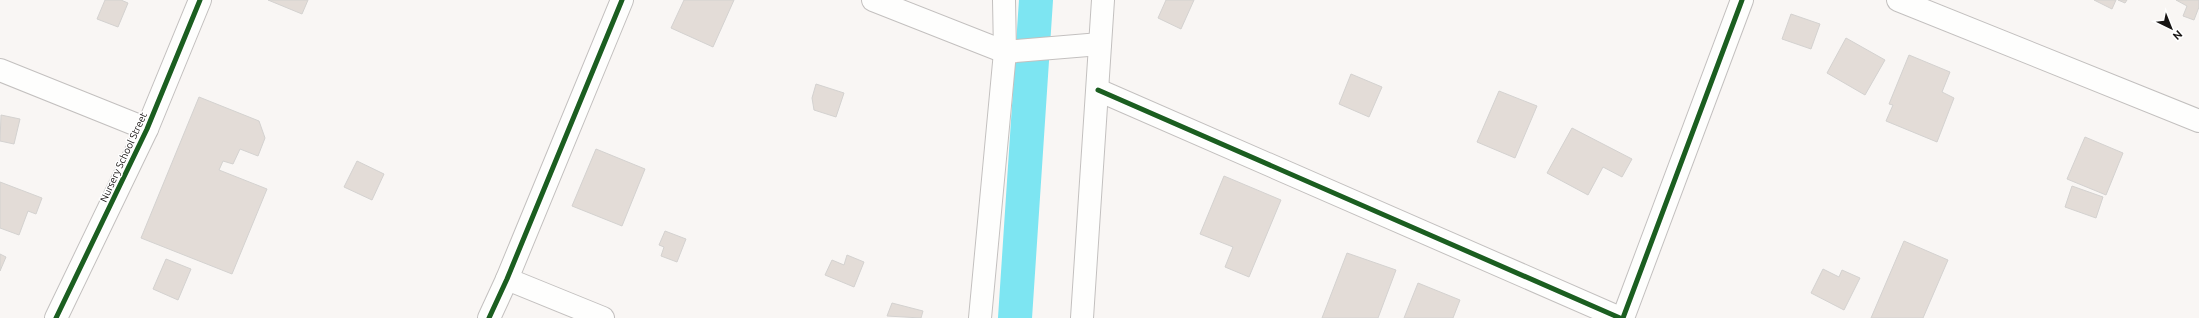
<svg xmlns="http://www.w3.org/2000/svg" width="2199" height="318" viewBox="0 0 2199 318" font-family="Ubuntu,sans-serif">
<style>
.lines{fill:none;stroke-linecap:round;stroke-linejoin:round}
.canal{stroke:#7de5f2;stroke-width:34}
.building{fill:#e3dcd7;stroke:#d4d2d0}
.street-casing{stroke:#c3c0bf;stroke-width:24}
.street{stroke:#fefefd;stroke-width:22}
.cycleway-casing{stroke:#fff;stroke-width:8}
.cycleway{stroke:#1b5e20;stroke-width:5}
.labels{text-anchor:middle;stroke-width:3;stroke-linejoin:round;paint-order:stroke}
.street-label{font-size:10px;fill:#171413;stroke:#fff}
</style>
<rect width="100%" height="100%" fill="#f9f6f4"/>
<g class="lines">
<path class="canal" d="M 1015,318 L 1036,0"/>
</g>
<g class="building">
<path d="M 105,0 L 121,0 L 128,3 L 118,27 L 97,19 Z"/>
<path d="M 268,0 L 308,0 L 302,14 Z"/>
<path d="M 684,0 L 734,0 L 713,47 L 671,28 Z"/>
<path d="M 1166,0 L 1194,0 L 1181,29 L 1158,18 Z"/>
<path d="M 2094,0 L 2116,0 L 2112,9 Z"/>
<path d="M 2118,0 L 2127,0 L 2125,3 Z"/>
<path d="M 2176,0 L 2199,0 L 2199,7 L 2194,20 L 2183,16 L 2187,6 Z"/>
<path d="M 1791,14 L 1820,24 L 1811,49 L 1782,39 Z"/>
<path d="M 1846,38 L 1885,60 L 1865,95 L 1827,73 Z"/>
<path d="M 1909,55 L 1950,72 L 1942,92 L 1954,98 L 1937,142 L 1886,121 L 1893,105 L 1889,104 Z"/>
<path d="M 1351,74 L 1382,87 L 1369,117 L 1339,104 Z"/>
<path d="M 816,84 L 844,93 L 836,117 L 814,110 L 812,98 Z"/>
<path d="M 1499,91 L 1537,106 L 1515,158 L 1477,142 Z"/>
<path d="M 199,97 L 259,121 L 265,138 L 258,156 L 240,149 L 233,164 L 223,161 L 219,170 L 267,189 L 232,274 L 141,238 Z"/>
<path d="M 1,115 L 20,119 L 14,144 L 0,141 Z"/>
<path d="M 1572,128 L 1632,159 L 1622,177 L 1603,167 L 1588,195 L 1547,173 Z"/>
<path d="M 2085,137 L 2123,153 L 2106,195 L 2067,179 Z"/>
<path d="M 596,149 L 645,169 L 622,226 L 572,206 Z"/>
<path d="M 357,161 L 384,174 L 372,200 L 344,187 Z"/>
<path d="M 1224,176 L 1281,200 L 1249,277 L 1225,267 L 1233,247 L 1200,234 Z"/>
<path d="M 0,182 L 42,198 L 36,214 L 28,211 L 19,235 L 0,228 Z"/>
<path d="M 2072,186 L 2103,197 L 2096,218 L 2065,207 Z"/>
<path d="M 665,231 L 686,239 L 677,262 L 661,256 L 664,247 L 659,245 Z"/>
<path d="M 1904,241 L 1948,260 L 1923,318 L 1871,318 Z"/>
<path d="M 1347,253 L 1396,270 L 1378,318 L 1322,318 Z"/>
<path d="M 0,254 L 6,257 L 0,271 Z"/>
<path d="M 847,255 L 864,262 L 854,287 L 825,275 L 832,260 L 844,265 Z"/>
<path d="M 166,259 L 191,269 L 178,300 L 153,289 Z"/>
<path d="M 1823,269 L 1839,277 L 1842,270 L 1860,278 L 1844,310 L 1811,293 Z"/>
<path d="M 1418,283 L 1460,300 L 1453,318 L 1404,318 Z"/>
<path d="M 892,303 L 923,311 L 921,318 L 887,316 Z"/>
</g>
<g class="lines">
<defs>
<g id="street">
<path d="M 873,0 L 1005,52 L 1100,44"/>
<path d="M 1898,0 L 2199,121"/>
<path d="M 0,70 L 147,129"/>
<path d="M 1098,90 L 1620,318"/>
<path d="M 507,279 L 603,318"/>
<path d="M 56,318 L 147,129 L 200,0"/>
<path d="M 489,318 L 507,279 L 622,0"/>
<path d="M 980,318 L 1005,52 L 1004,0"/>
<path d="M 1082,318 L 1103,0"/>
<path d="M 1623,318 L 1742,0"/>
</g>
</defs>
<use href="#street" class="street-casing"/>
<use href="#street" class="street"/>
<defs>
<g id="cycleway">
<path d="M 1098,90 L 1620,318"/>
<path d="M 56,318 L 147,129 L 200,0"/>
<path d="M 489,318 L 507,279 L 622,0"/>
<path d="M 1623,318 L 1742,0"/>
</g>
</defs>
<use href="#cycleway" class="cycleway-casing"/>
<use href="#cycleway" class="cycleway"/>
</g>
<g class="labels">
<g class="street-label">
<text transform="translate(123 157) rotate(-65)" y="4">Nursery School Street</text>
</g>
</g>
<g transform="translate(2171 28) rotate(137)" stroke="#ffffff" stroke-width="3" paint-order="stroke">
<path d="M0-3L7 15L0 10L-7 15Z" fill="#171413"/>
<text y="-6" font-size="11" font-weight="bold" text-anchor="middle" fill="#171413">N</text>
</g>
</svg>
